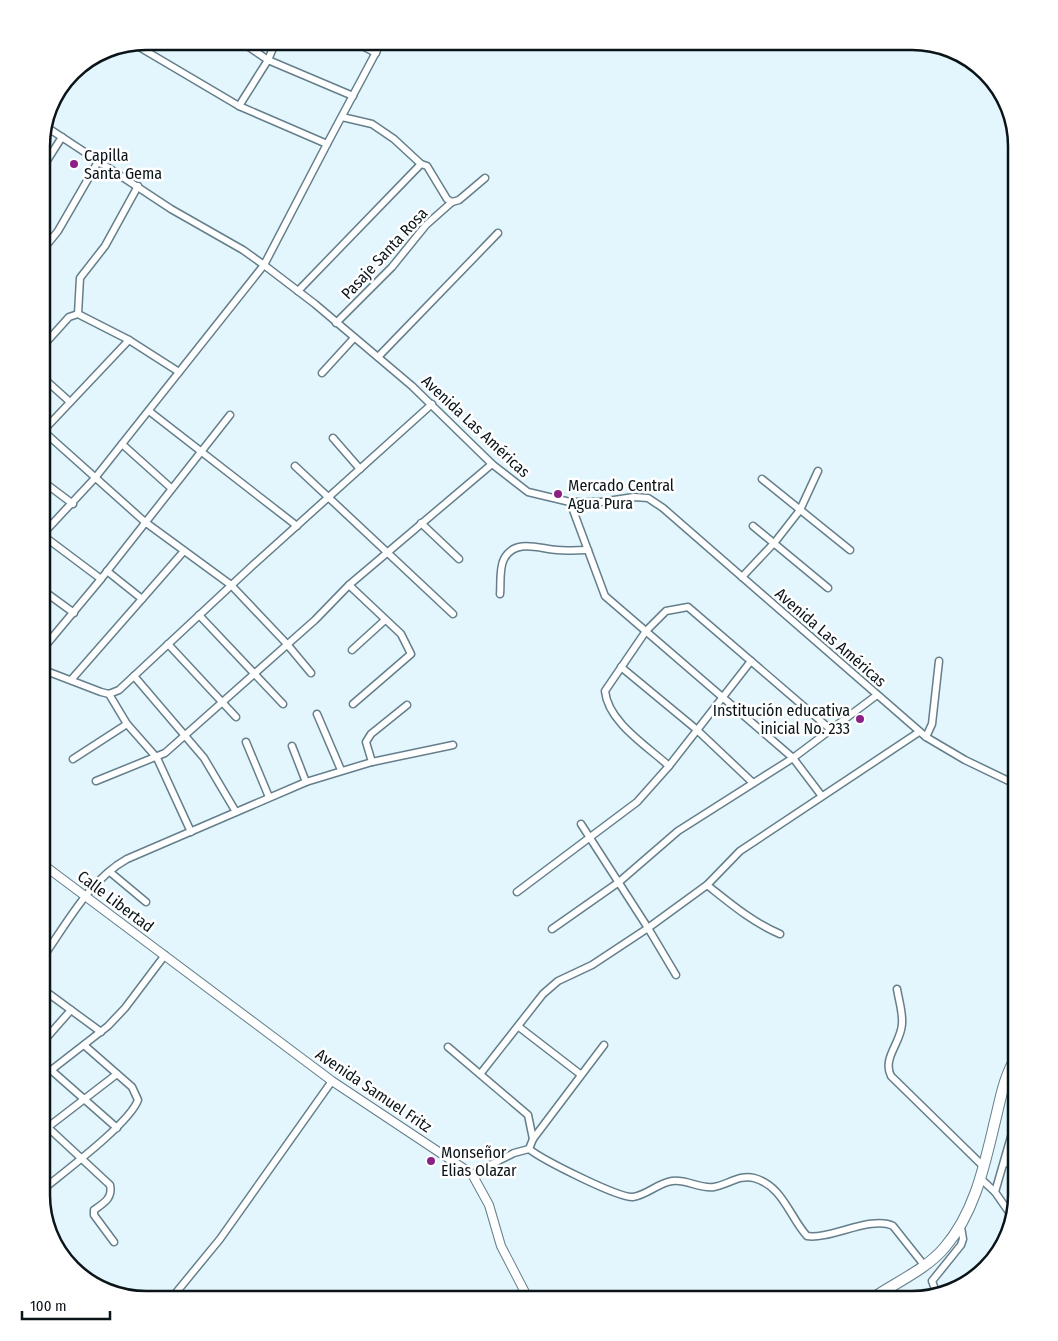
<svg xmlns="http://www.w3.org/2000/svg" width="1058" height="1341" viewBox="0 0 1058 1341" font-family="'Fira Sans Condensed',sans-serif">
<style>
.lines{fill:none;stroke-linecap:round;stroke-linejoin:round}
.minor-casing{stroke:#647f8b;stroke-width:9}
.tertiary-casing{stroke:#647f8b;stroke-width:10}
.primary-casing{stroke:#647f8b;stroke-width:12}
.minor{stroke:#fff;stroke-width:6}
.tertiary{stroke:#fff;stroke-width:8}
.primary{stroke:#fff;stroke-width:10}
.poi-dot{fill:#8b2085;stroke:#fff;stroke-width:2}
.labels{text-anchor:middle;stroke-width:5;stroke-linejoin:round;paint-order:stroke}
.poi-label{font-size:16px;fill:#0a1419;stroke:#fff;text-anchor:start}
.street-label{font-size:16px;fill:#0a1419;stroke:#fff}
.rim{fill:none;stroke:#0a1419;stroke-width:2.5}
</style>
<rect width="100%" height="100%" fill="#e3f5fd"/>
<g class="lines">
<defs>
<g id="minor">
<path d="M 240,41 L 268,60 L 353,96"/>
<path d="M 353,41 L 376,53"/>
<path d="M 239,106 L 268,60 L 276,41"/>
<path d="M 342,117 L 372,124 L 394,139 L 421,164"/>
<path d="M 45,126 L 171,209 L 243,250 L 264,265 L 315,304 L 412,386 L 492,464 L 528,492 L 570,502 L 601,502 L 634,497 L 648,498 L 663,508 L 926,737 L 965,760 L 1017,785"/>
<path d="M 327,144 L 382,41"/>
<path d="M 41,170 L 62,137"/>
<path d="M 41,252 L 58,231 L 99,160"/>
<path d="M 41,263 L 45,266"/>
<path d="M 298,291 L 421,164 L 427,166 L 447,199 L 452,202 L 459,200 L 485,178"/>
<path d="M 78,314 L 80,278 L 105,246 L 138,186"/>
<path d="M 336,323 L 392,267 L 426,225 L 452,202"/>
<path d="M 41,348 L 69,317 L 78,314 L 129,340 L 179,372"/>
<path d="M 378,357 L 498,233"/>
<path d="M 322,373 L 354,338"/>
<path d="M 41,376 L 70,402"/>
<path d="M 149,411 L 297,526"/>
<path d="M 41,429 L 145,522 L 231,585 L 286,643 L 311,673"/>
<path d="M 42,432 L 129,340"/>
<path d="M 333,438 L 360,469"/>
<path d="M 122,444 L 171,488"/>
<path d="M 295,466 L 453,614"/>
<path d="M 762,479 L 850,550"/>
<path d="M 41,480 L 73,504"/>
<path d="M 570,502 L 605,596 L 793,758 L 821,795"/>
<path d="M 421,523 L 459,559"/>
<path d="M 753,526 L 828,588"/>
<path d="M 41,534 L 101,579"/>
<path d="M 41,536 L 95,478 L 264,265 L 327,144 L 239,106 L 134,44"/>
<path d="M 742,577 L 775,542 L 800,510 L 818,471"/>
<path d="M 349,585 L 401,634 L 411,654 L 353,704"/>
<path d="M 41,589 L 74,613"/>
<path d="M 500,594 C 501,584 499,568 504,559 C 515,538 540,549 557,550 C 567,551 578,550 588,550"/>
<path d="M 142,599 L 184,551"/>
<path d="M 199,615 L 283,704"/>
<path d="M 168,644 L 236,717"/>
<path d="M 352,650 L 385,620"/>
<path d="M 41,651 L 101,579 L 230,415"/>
<path d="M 621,667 L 696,729 L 752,782"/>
<path d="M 41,669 L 101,692 L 109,694 L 119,690 L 252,566 L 432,404"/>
<path d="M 134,676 L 204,758 L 236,812"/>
<path d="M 71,680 L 142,599 L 107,571"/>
<path d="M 109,694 L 127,724 L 157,758 L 191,832"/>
<path d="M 317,714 L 341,770"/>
<path d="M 926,737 L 932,724 L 939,661"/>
<path d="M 246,742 L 269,797"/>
<path d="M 292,746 L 306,782"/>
<path d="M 73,759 L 127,724"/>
<path d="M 372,762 L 366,742 L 371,734 L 407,705"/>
<path d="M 669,766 C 647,746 608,722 605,691 L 646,631 L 666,611 L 688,607 L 830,729"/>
<path d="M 96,781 L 165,753 L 315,620 L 349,585 L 492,464"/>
<path d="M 581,824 L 648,928 L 676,975"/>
<path d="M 110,872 L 146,902"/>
<path d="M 707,885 C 731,904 752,922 780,934"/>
<path d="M 517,892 L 637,802 L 669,766 L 751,661"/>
<path d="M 552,929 L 619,882 L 678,831 L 793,758 L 877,695"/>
<path d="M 41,960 C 66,925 89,880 127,859 L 306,782 L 372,762 L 453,745"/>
<path d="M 41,988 L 101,1032"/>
<path d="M 897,989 C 899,1001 903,1013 902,1024 C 901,1043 882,1058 891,1076 L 984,1167"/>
<path d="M 519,1027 L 580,1074"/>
<path d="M 41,1044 L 71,1010"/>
<path d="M 448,1047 L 528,1115 L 533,1139 L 529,1149"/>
<path d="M 51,1070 L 117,1128"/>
<path d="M 481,1073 L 543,994 L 558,981 L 592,965 L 648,928 L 707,885 L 740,851 L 919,732"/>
<path d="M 41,1078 L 108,1026 L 125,1008 L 165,955"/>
<path d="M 41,1121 L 110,1185 C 113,1198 104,1203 94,1210 L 94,1215 L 114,1242"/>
<path d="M 48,1127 L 117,1074"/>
<path d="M 533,1139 L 604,1045"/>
<path d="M 1004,1164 L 1017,1155"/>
<path d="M 472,1174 L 514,1153 L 529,1149 C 543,1160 618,1198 633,1197 C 647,1195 658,1183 672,1181 C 687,1179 699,1189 714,1187 C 727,1185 740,1174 754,1178 C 783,1186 789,1216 807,1236 C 829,1240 872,1215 893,1226 L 924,1265"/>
<path d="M 980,1178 L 995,1192 L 1011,1215"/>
<path d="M 41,1191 C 64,1172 129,1124 138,1100 L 132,1087 L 84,1045"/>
<path d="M 995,1192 L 1017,1116"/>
<path d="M 936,1292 L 932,1281 L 961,1245 L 963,1239 L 961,1227"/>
<path d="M 170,1300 L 220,1239 L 332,1081"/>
</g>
<path id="tertiary" d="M 41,863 L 332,1081 L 472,1174 L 489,1205 L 501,1246 L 529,1300"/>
<path id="primary" d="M 870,1300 C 894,1283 926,1270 945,1247 C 976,1211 985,1162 996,1117 C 1001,1096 1005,1074 1017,1056"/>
</defs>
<use href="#minor" class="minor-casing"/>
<use href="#tertiary" class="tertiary-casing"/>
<use href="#primary" class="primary-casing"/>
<use href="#minor" class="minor"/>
<use href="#tertiary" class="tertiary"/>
<use href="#primary" class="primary"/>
</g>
<g class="poi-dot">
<circle cx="74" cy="164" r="5"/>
<circle cx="558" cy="494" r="5"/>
<circle cx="860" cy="719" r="5"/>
<circle cx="431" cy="1161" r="5"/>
</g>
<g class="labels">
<g class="poi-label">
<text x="84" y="161">Capilla<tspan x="84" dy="18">Santa Gema</tspan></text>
<text x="568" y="491">Mercado Central<tspan x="568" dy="18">Agua Pura</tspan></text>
<text x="850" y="716" text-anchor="end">Institución educativa<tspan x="850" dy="18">inicial No. 233</tspan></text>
<text x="441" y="1158">Monseñor<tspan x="441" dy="18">Elias Olazar</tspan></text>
</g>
<g class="street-label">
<text transform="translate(384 253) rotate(-47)" y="6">Pasaje Santa Rosa</text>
<text transform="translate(476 426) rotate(43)" y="6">Avenida Las Américas</text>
<text transform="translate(831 637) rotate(41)" y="6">Avenida Las Américas</text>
<text transform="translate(116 901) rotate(37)" y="6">Calle Libertad</text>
<text transform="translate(374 1090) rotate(34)" y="6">Avenida Samuel Fritz</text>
</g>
</g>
<path d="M0 0H1058V1341H0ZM146 50H912A96 96 0 0 1 1008 146V1195A96 96 0 0 1 912 1291H146A96 96 0 0 1 50 1195V146A96 96 0 0 1 146 50Z" fill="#fff" fill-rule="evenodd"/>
<path class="rim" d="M146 50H912A96 96 0 0 1 1008 146V1195A96 96 0 0 1 912 1291H146A96 96 0 0 1 50 1195V146A96 96 0 0 1 146 50Z"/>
<path d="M22 1311v8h88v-8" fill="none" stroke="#0a1419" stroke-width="2.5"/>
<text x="30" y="1311" font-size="15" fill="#0a1419" stroke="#ffffff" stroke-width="4" paint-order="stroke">100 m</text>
</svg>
